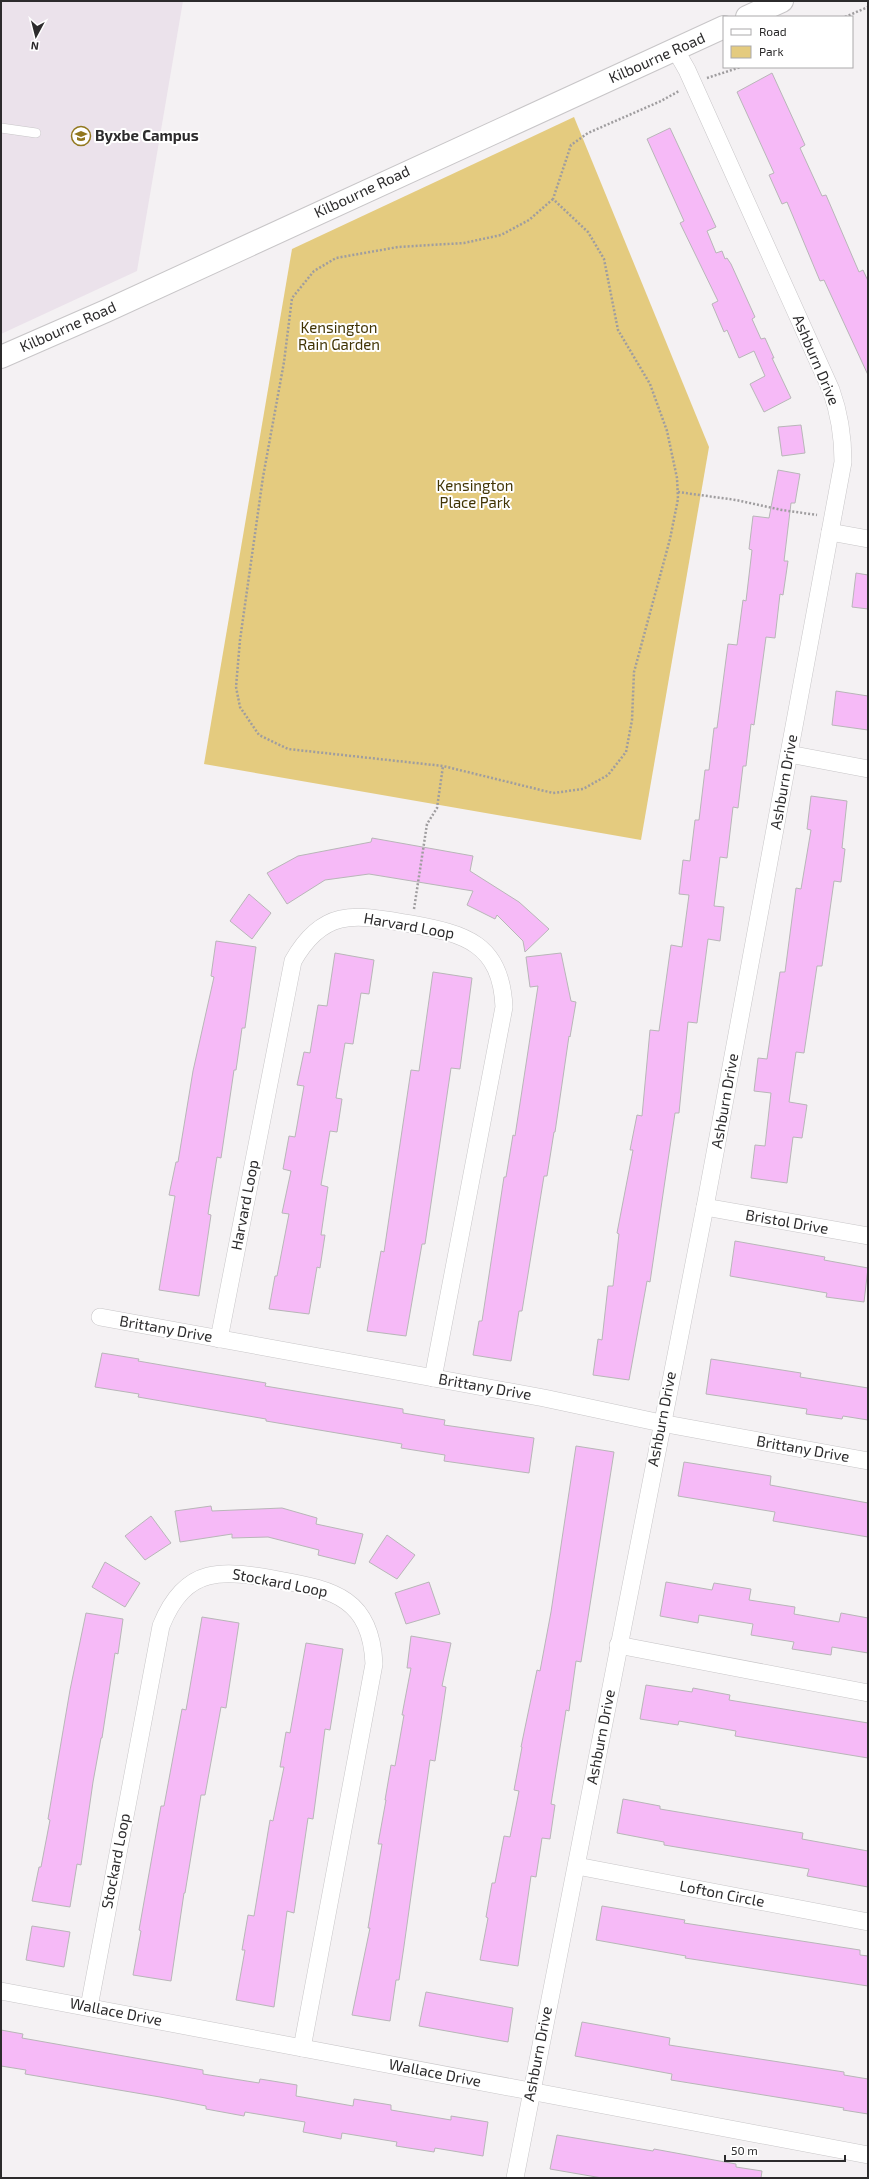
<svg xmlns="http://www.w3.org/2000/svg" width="869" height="2179" viewBox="0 0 869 2179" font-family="'Exo 2',sans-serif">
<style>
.built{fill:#ebe2eb}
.green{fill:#e4cb7f}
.building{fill:#f6baf7;stroke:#b8b6b8}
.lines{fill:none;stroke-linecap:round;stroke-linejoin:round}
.service-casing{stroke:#c8c6c8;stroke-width:10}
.minor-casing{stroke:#c8c6c8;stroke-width:18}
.secondary-casing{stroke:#c8c6c8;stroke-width:24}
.path{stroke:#9f9d9f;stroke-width:2.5;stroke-dasharray:2 2;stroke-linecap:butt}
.service{stroke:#fff;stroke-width:9}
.minor{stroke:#fff;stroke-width:17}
.secondary{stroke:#fff;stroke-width:22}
.labels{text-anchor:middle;stroke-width:4;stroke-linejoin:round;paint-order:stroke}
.street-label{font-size:15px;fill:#2c2b2c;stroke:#fff}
.poi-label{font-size:15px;font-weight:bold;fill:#2c2b2c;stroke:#fff;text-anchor:start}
.park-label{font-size:15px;fill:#413404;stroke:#fff}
</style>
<rect width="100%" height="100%" fill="#f4f1f3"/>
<path class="built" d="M 1,1 L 183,1 L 137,271 L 1,334 Z"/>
<path class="green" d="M 574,117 L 709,447 L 641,840 L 204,764 L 292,249 Z"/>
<g class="building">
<path d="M 772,73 L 805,145 L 800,148 L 822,196 L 826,195 L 859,272 L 863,270 L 868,281 L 868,375 L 824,280 L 820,281 L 787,202 L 782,204 L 769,175 L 774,173 L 737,92 Z"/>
<path d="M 670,128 L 716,227 L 707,231 L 716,253 L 722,251 L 725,259 L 727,258 L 731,264 L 755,317 L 752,319 L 761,339 L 765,338 L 774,358 L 772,358 L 791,398 L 764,412 L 750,384 L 765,376 L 754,351 L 739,358 L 727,330 L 724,332 L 712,304 L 718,301 L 680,223 L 684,221 L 647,139 Z"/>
<path d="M 801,425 L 805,453 L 782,456 L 778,427 Z"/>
<path d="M 778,470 L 800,474 L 795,503 L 791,503 L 784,561 L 788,561 L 783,595 L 780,594 L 775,638 L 766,637 L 754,725 L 751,724 L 746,766 L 743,766 L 738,808 L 733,807 L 727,858 L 720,857 L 714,906 L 724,907 L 720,941 L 708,939 L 697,1023 L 688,1022 L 679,1113 L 675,1113 L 650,1282 L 647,1281 L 629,1380 L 593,1375 L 598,1339 L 602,1340 L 608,1286 L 613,1286 L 619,1234 L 617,1233 L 633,1150 L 630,1150 L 637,1115 L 642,1116 L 650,1030 L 659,1031 L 671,945 L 682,947 L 689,895 L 679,894 L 683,860 L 690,861 L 695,820 L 699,820 L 705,770 L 709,770 L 714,728 L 717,728 L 728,644 L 737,645 L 743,600 L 746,601 L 752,550 L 749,549 L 753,516 L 769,518 Z"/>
<path d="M 856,573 L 868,575 L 868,609 L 852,607 Z"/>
<path d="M 836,691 L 868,696 L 868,730 L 832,725 Z"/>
<path d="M 811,796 L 847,801 L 842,848 L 845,849 L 841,882 L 834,881 L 822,966 L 817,966 L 804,1053 L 796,1052 L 789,1102 L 807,1105 L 802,1138 L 793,1137 L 787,1183 L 751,1178 L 755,1145 L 765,1146 L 771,1093 L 754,1091 L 758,1058 L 767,1059 L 780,972 L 785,972 L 796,888 L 801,889 L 811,830 L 807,829 Z"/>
<path d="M 372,838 L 473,856 L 470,871 L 519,902 L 549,929 L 525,952 L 523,941 L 497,915 L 495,919 L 467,905 L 473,891 L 369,874 L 325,880 L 287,904 L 267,873 L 298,856 L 371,842 Z"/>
<path d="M 249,894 L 271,913 L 252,939 L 230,921 Z"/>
<path d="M 216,941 L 256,947 L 245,1028 L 242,1028 L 236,1070 L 234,1070 L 221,1158 L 217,1157 L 208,1214 L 211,1215 L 199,1296 L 159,1290 L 175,1196 L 169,1195 L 176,1162 L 178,1162 L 193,1071 L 214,977 L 211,976 Z"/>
<path d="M 335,953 L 374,960 L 369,994 L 361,993 L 353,1044 L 345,1043 L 336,1098 L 342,1099 L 337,1132 L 330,1131 L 321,1185 L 328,1187 L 321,1235 L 325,1235 L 320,1268 L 317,1267 L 309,1314 L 269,1309 L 275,1276 L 277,1276 L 289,1214 L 282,1213 L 291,1171 L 283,1169 L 289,1136 L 295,1137 L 304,1086 L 297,1085 L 304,1052 L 310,1053 L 318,1005 L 327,1006 Z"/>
<path d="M 561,953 L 571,1001 L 576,1002 L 570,1037 L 569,1036 L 555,1132 L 554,1132 L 547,1176 L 544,1176 L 522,1311 L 519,1311 L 511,1361 L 473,1355 L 479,1321 L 482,1321 L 504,1177 L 506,1177 L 513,1135 L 515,1136 L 538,986 L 530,987 L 526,957 Z"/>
<path d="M 433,972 L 472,978 L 460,1069 L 451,1068 L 425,1244 L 422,1244 L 406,1336 L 367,1331 L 381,1251 L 384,1252 L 411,1070 L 419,1071 Z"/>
<path d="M 735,1241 L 825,1257 L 824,1260 L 868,1268 L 864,1302 L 826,1297 L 827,1293 L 730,1276 Z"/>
<path d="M 102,1353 L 139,1359 L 138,1361 L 266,1383 L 265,1386 L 403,1409 L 403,1413 L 445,1420 L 444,1425 L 534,1438 L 529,1473 L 444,1461 L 445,1455 L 401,1448 L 402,1444 L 266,1421 L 266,1419 L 138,1397 L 139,1394 L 95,1387 Z"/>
<path d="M 711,1359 L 801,1373 L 800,1377 L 868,1388 L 868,1420 L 843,1416 L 842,1419 L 806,1414 L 807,1409 L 706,1394 Z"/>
<path d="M 576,1446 L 614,1452 L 581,1662 L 576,1661 L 569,1711 L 566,1710 L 551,1804 L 555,1805 L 550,1839 L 542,1838 L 536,1877 L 531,1876 L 518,1966 L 480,1960 L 488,1918 L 486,1917 L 492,1883 L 495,1883 L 504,1836 L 510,1837 L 519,1791 L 514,1790 L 522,1747 L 521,1747 L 537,1670 L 540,1671 L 551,1612 Z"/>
<path d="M 684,1462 L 771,1476 L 770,1485 L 868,1503 L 868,1537 L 773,1521 L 775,1512 L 678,1496 Z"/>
<path d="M 211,1506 L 212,1511 L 282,1508 L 317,1518 L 316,1524 L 363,1534 L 355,1564 L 318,1555 L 319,1550 L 268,1537 L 232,1538 L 232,1534 L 180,1542 L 175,1511 Z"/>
<path d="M 151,1516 L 171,1543 L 145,1560 L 125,1536 Z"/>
<path d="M 387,1535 L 415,1555 L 397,1579 L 369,1562 Z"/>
<path d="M 105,1562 L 140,1583 L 125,1607 L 92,1587 Z"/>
<path d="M 429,1582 L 440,1614 L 406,1624 L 395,1593 Z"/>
<path d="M 666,1582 L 712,1590 L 714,1583 L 751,1589 L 749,1600 L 795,1607 L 794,1614 L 839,1622 L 841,1613 L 868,1618 L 868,1653 L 832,1647 L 831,1655 L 792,1649 L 794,1642 L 751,1635 L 753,1624 L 699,1615 L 698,1623 L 660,1616 Z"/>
<path d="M 86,1613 L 123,1619 L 118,1654 L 115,1653 L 102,1738 L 101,1738 L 93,1782 L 81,1865 L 77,1864 L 70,1907 L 32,1901 L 39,1867 L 41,1867 L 50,1820 L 48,1819 L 70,1690 Z"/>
<path d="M 202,1617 L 239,1623 L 226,1708 L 221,1707 L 205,1795 L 201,1795 L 185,1893 L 184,1893 L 171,1981 L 133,1975 L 141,1931 L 139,1930 L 161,1806 L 164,1806 L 182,1709 L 186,1710 Z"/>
<path d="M 411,1636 L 451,1643 L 442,1686 L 446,1687 L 435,1761 L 430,1760 L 404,1946 L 399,1980 L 396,1980 L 390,2021 L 352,2015 L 370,1928 L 368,1928 L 382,1844 L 378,1844 L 386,1800 L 385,1800 L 391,1765 L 395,1766 L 404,1715 L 402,1715 L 411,1668 L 407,1668 Z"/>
<path d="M 306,1643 L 343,1649 L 330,1730 L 325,1729 L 313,1819 L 308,1818 L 294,1913 L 287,1911 L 274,2007 L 236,2000 L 245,1950 L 242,1950 L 248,1915 L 254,1916 L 270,1820 L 273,1821 L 284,1767 L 280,1767 L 286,1732 L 290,1733 Z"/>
<path d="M 646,1685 L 692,1692 L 693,1688 L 730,1695 L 729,1700 L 868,1723 L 868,1758 L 735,1736 L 736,1731 L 679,1721 L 678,1725 L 640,1719 Z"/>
<path d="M 623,1799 L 660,1806 L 660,1809 L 803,1833 L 802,1839 L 868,1851 L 868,1887 L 807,1876 L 809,1869 L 664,1845 L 664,1842 L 617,1833 Z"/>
<path d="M 602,1906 L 685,1920 L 684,1923 L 860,1950 L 860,1955 L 868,1956 L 868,1986 L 685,1958 L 686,1956 L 596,1940 Z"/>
<path d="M 32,1926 L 70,1932 L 64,1967 L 26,1960 Z"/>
<path d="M 426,1992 L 513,2008 L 508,2042 L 419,2026 Z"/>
<path d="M 582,2022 L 670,2038 L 669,2045 L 844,2072 L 844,2075 L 868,2079 L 868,2114 L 843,2110 L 844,2108 L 671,2080 L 672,2074 L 575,2056 Z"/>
<path d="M 1,2030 L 23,2034 L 22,2038 L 203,2070 L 203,2074 L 259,2083 L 260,2079 L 297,2085 L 296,2096 L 353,2106 L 354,2099 L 391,2105 L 391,2110 L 451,2120 L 451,2116 L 488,2122 L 483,2156 L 435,2148 L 434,2152 L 396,2146 L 397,2142 L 342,2133 L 341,2139 L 303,2132 L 305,2122 L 245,2112 L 244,2116 L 206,2109 L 206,2106 L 160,2097 L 25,2074 L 26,2070 L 1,2066 Z"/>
<path d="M 557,2135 L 653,2151 L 654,2149 L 736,2164 L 736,2167 L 762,2171 L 761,2178 L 602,2178 L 550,2169 Z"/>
</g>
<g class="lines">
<defs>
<path id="service" d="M 1,128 L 36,133"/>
<g id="minor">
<path d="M 830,532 L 868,539"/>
<path d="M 789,754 L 868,769"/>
<path d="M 705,1207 L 868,1236"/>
<path d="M 100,1317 L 544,1398 L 661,1423 L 868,1461"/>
<path d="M 219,1339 L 293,961 C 324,906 357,915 411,924 C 465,934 501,943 504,1007 L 433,1378"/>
<path d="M 618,1645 L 868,1693"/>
<path d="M 577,1866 L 868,1922"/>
<path d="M 1,1991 L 868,2155"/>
<path d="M 89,2007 L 161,1626 C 186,1564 223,1570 279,1580 C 335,1590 371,1599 374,1664 L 302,2048"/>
<path d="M 515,2178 L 705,1207 L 843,462 C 843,436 840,415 831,390 L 687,70 L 675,49"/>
</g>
<g id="secondary">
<path d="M 747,17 L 782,1"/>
<path d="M 1,357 L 106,311 L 724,27"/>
</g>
</defs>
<use href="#service" class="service-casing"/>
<use href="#minor" class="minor-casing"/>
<use href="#secondary" class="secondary-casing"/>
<g class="path">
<path d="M 845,17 L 868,7"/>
<path d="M 707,78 L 741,67"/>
<path d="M 553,199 L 529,220 L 501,235 L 464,243 L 398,247 L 336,258 L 314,271 L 292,298 L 284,362 L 263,477 L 240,640 L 236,687 L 240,707 L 259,735 L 288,749 L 443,766 L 553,793 L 583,789 L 608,775 L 626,752 L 632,720 L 634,672 L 670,539 L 678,499 L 677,478 L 667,431 L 650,384 L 618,330 L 604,259 L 588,232 L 553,199 L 571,145 L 588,133 L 661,101 L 679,91"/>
<path d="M 678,492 L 736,500 L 782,510 L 817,515"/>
<path d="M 414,909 L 427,824 L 437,808 L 443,766"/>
</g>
<use href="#service" class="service"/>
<use href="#minor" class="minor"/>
<use href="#secondary" class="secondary"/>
</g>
<defs>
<symbol id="school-ring" viewBox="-11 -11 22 22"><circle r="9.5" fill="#fff" stroke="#92781e" stroke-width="1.5"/><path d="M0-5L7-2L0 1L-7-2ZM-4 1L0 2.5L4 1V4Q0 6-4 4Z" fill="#92781e"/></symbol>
</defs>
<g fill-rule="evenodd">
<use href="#school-ring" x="70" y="125" width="22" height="22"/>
</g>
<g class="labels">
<g class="street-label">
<text transform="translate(657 58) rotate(-24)" y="5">Kilbourne Road</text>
<text transform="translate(362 192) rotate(-25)" y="5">Kilbourne Road</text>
<text transform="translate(68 327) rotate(-24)" y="5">Kilbourne Road</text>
<text transform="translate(816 360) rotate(67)" y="5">Ashburn Drive</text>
<text transform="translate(784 782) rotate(-80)" y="5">Ashburn Drive</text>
<text transform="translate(409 926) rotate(10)" y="5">Harvard Loop</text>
<text transform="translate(725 1101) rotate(-80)" y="5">Ashburn Drive</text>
<text transform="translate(245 1205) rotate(-79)" y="5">Harvard Loop</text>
<text transform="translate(787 1222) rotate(10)" y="5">Bristol Drive</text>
<text transform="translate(166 1329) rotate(10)" y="5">Brittany Drive</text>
<text transform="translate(485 1387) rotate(10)" y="5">Brittany Drive</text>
<text transform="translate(662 1419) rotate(-79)" y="5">Ashburn Drive</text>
<text transform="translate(803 1449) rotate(10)" y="5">Brittany Drive</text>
<text transform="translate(280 1583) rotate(11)" y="5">Stockard Loop</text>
<text transform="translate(601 1737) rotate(-79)" y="5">Ashburn Drive</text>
<text transform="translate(116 1861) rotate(-79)" y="5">Stockard Loop</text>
<text transform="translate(722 1894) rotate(11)" y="5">Lofton Circle</text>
<text transform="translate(116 2012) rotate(11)" y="5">Wallace Drive</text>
<text transform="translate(538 2054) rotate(-79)" y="5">Ashburn Drive</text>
<text transform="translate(435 2073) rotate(11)" y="5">Wallace Drive</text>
</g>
<g class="poi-label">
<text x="95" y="141">Byxbe Campus</text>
</g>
<g class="park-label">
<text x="339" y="333">Kensington<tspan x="339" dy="17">Rain Garden</tspan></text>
<text x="475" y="491">Kensington<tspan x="475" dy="17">Place Park</tspan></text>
</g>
</g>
<rect width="869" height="2179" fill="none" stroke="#2c2b2c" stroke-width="4"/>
<rect x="723" y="16" width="130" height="52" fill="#ffffff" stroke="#abaaab"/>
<rect x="731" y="29" width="20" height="6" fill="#ffffff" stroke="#abaaab"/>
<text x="759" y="36" font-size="12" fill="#2c2b2c">Road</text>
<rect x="731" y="46" width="20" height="12" fill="#e4cb7f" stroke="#abaaab"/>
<text x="759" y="56" font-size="12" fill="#2c2b2c">Park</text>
<g transform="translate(36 36) rotate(187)" stroke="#ffffff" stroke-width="3" paint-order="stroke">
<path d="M0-3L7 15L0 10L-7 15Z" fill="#2c2b2c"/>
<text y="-6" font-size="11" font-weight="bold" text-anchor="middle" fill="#2c2b2c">N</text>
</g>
<path d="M725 2155v6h120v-6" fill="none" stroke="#2c2b2c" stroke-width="2"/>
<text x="731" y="2155" font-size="12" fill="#2c2b2c" stroke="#ffffff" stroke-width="3" paint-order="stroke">50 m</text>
</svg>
